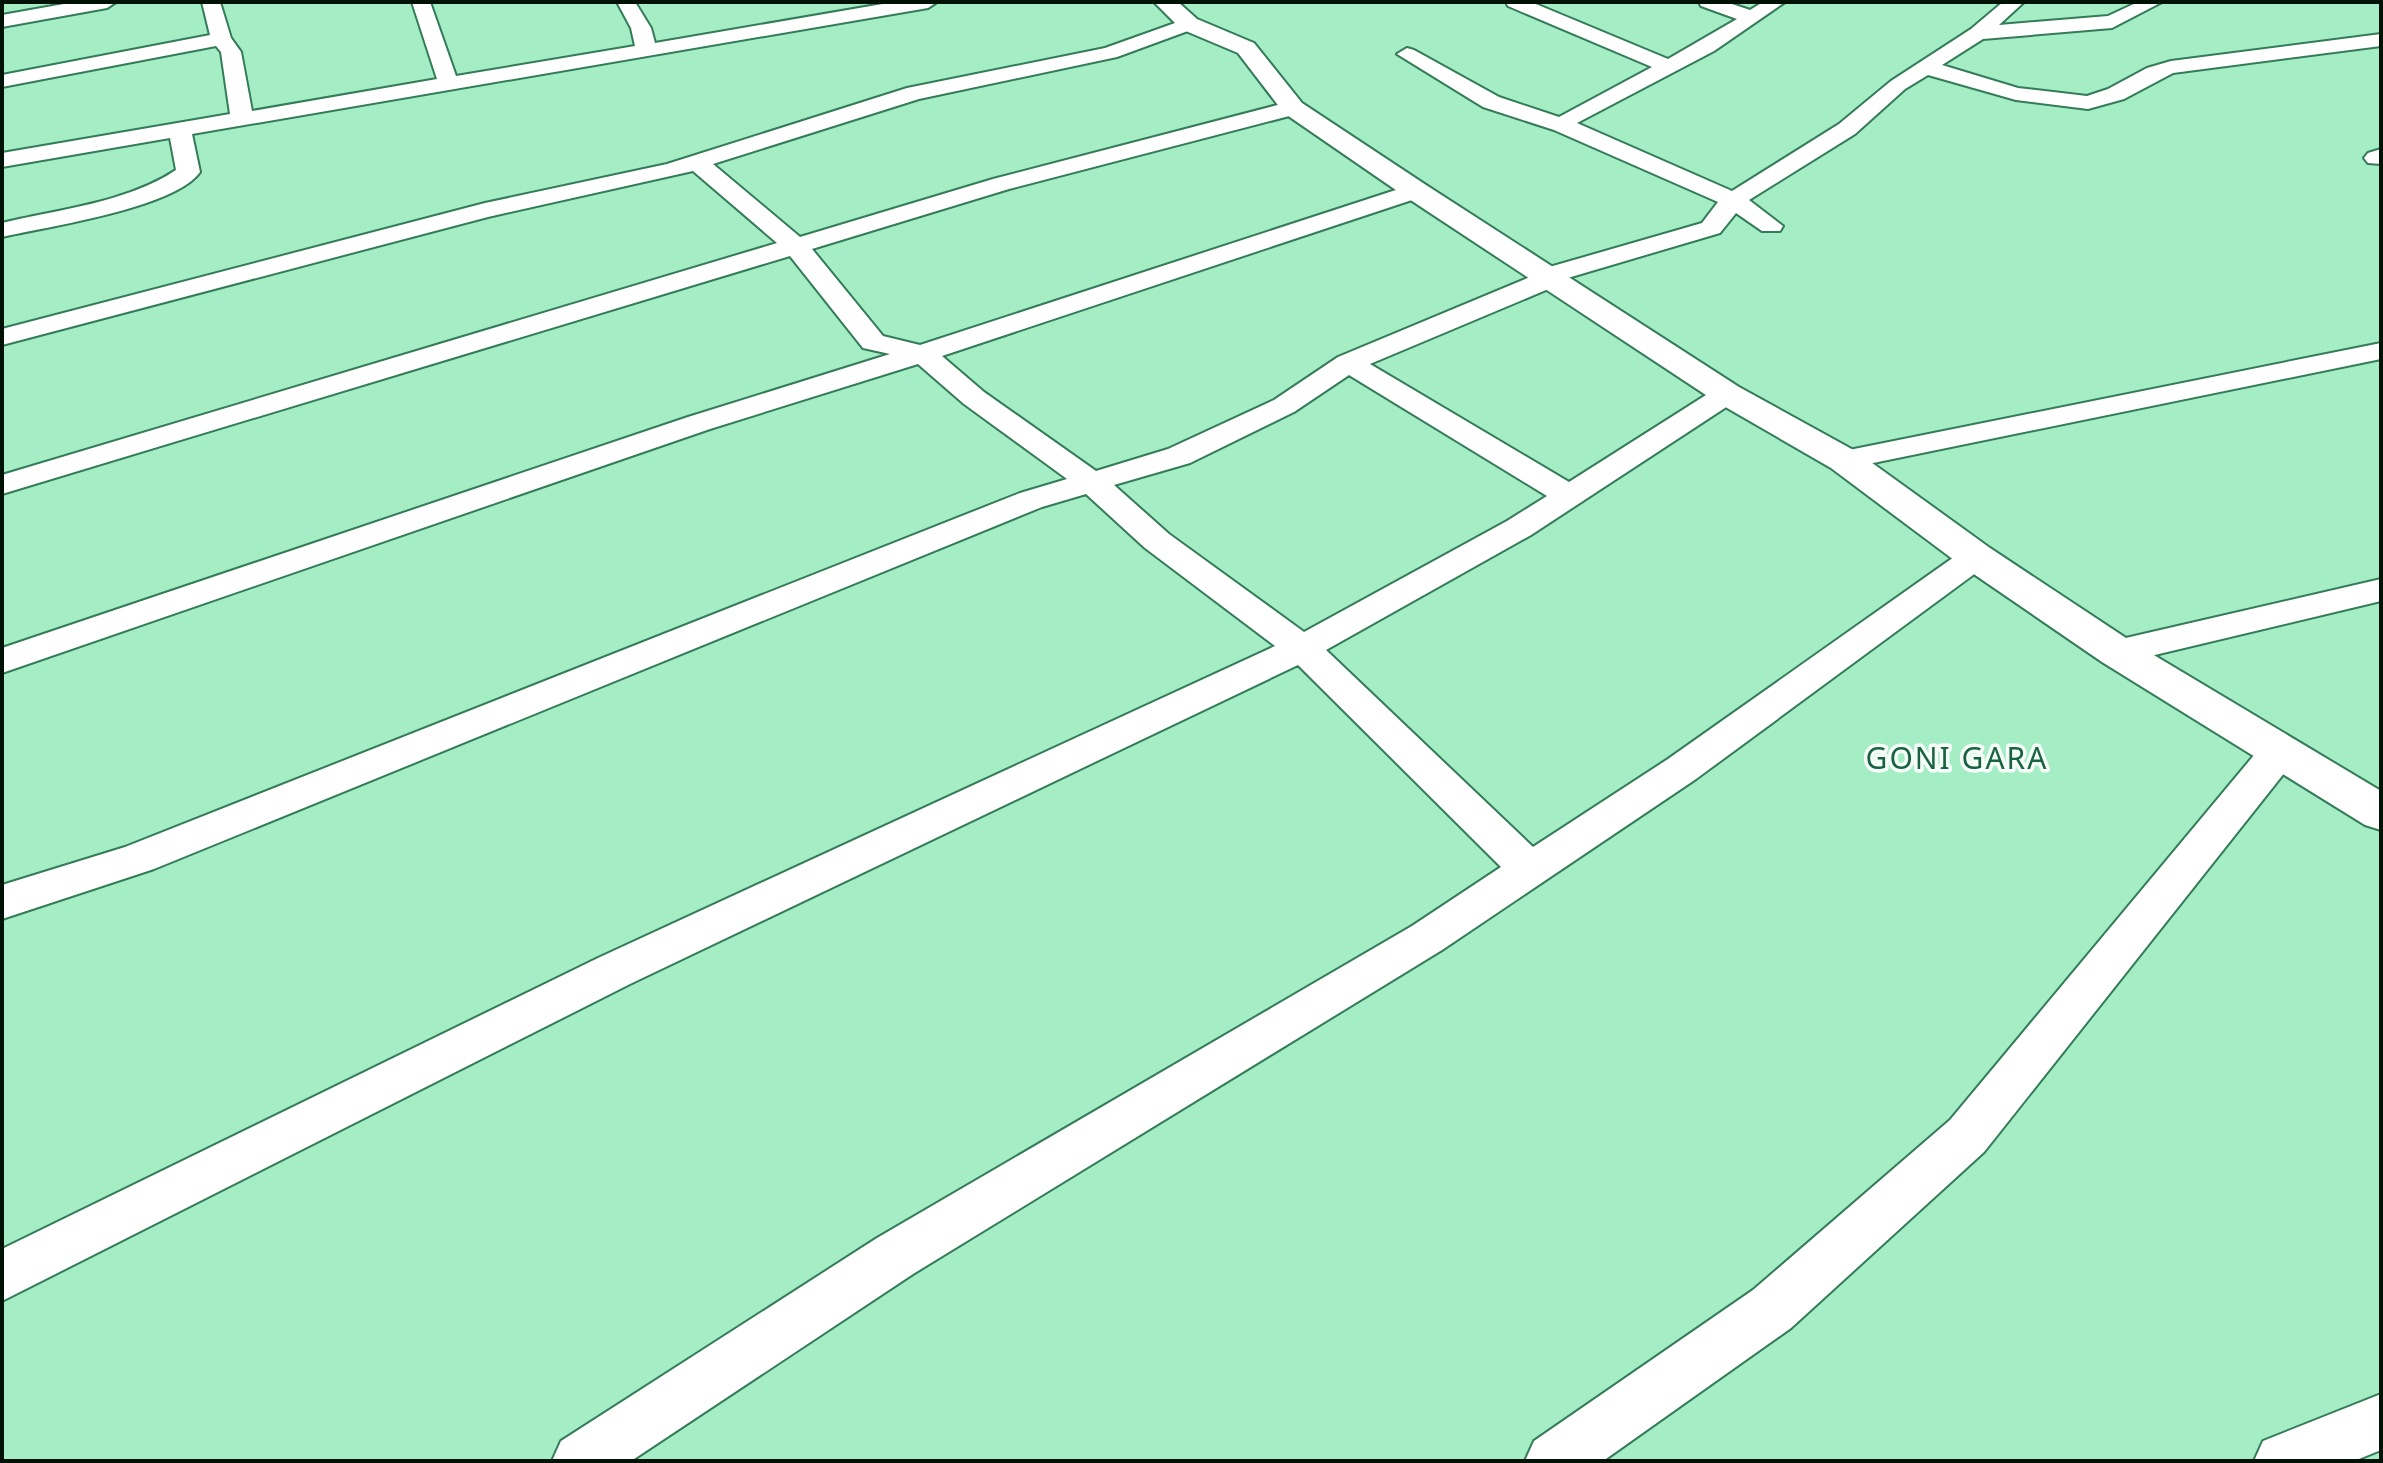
<svg xmlns="http://www.w3.org/2000/svg" width="2383" height="1463" viewBox="0 0 2383 1463" font-family="'Noto Sans',sans-serif">
<style>
.lines{fill:none;stroke-linecap:round;stroke-linejoin:round}
.street-casing{stroke:#347b58;stroke-width:4}
.secondary-casing{stroke:#347b58;stroke-width:4}
.street{fill:#fff;fill-rule:evenodd}
.secondary{fill:#fff;fill-rule:evenodd}
.labels{text-anchor:middle;stroke-width:7;stroke-linejoin:round;paint-order:stroke}
.quarter-label{font-size:30px;letter-spacing:2px;fill:#186442;stroke:#f6fdf9}
</style>
<rect width="100%" height="100%" fill="#a5edc5"/>
<g class="lines">
<defs>
<g id="street">
<path d="M 75,2 L 116,2 L 107,8 L 2,27 L 2,15 Z"/>
<path d="M 202,2 L 220,2 L 231,38 L 241,52 L 252,111 L 437,79 L 412,2 L 430,2 L 456,76 L 635,46 L 631,28 L 617,2 L 635,2 L 651,28 L 655,43 L 894,2 L 937,2 L 928,8 L 192,134 L 200,172 C 175,208 46,227 2,237 L 2,223 C 59,209 126,203 176,170 L 170,138 L 2,167 L 2,153 L 230,114 L 221,52 L 216,46 L 2,87 L 2,75 L 210,35 Z"/>
<path d="M 1506,2 L 1531,2 L 1668,59 L 1737,19 L 1701,6 L 1699,2 L 1726,2 L 1750,10 L 1763,2 L 1785,2 L 1714,51 L 1577,123 L 1732,191 L 1839,124 L 1891,81 L 1971,29 L 2003,2 L 2024,2 L 1999,25 L 2108,16 L 2138,2 L 2162,2 L 2112,28 L 1983,39 L 1942,65 L 2018,88 L 2087,96 L 2108,89 L 2147,68 L 2171,61 L 2381,34 L 2381,46 L 2173,73 L 2124,99 L 2088,109 L 2016,100 L 1928,75 L 1905,89 L 1855,134 L 1749,200 L 1783,226 L 1780,231 L 1762,231 L 1736,213 L 1720,233 L 1561,280 L 1558,285 L 1370,364 L 1569,482 L 1717,388 L 1727,385 L 1737,388 L 1742,394 L 1737,400 L 1531,535 L 1326,650 L 1533,847 L 1668,759 L 1964,550 L 1976,547 L 1988,550 L 1993,557 L 1988,564 L 1696,779 L 1442,950 L 913,1274 L 631,1461 L 552,1461 L 561,1441 L 877,1238 L 1412,926 L 1501,867 L 1298,665 L 630,984 L 2,1301 L 2,1249 L 598,958 L 1275,646 L 1145,548 L 1086,494 L 1042,507 L 154,869 L 2,919 L 2,885 L 125,847 L 1020,493 L 1067,479 L 964,404 L 918,364 L 710,429 L 2,673 L 2,648 L 688,417 L 890,354 L 863,348 L 790,256 L 2,494 L 2,475 L 777,243 L 693,171 L 488,217 L 2,345 L 2,329 L 485,203 L 667,164 L 907,88 L 1105,48 L 1189,18 L 1199,24 L 1196,28 L 1117,57 L 919,99 L 713,164 L 800,237 L 993,179 L 1285,103 L 1301,103 L 1304,108 L 1301,113 L 1009,189 L 812,249 L 883,336 L 920,345 L 1408,186 L 1424,186 L 1428,191 L 1424,196 L 942,356 L 984,392 L 1096,471 L 1168,449 L 1274,400 L 1338,357 L 1535,275 L 1539,270 L 1702,223 L 1718,202 L 1554,130 L 1483,107 L 1397,54 L 1407,48 L 1414,50 L 1499,97 L 1559,117 L 1652,67 L 1508,6 ZM 1349,375 L 1547,496 L 1507,521 L 1304,632 L 1169,534 L 1114,485 L 1190,463 L 1294,412 Z"/>
<path d="M 2381,149 L 2381,164 L 2368,163 L 2364,158 L 2368,153 Z"/>
<path d="M 2381,343 L 2381,359 L 1844,469 L 1833,467 L 1829,460 L 1833,453 L 1844,451 Z"/>
<path d="M 2381,579 L 2381,601 L 2117,664 L 2104,660 L 2099,652 L 2104,644 L 2117,640 Z"/>
<path d="M 2279,738 L 2293,742 L 2298,752 L 2293,762 L 1984,1152 L 1791,1328 L 1603,1461 L 1525,1461 L 1534,1441 L 1753,1290 L 1950,1120 L 2265,742 Z"/>
<path d="M 2381,1394 L 2381,1450 L 2354,1461 L 2254,1461 L 2263,1441 Z"/>
</g>
<path id="secondary" d="M 1154,2 L 1178,2 L 1197,19 L 1254,43 L 1302,103 L 1426,185 L 1739,387 L 1857,452 L 1990,548 L 2132,642 L 2381,791 L 2381,830 L 2365,825 L 2102,662 L 1962,566 L 1831,468 L 1715,401 L 1406,197 L 1284,113 L 1238,53 L 1181,29 Z"/>
</defs>
<use href="#street" class="street-casing"/>
<use href="#secondary" class="secondary-casing"/>
<use href="#street" class="street"/>
<use href="#secondary" class="secondary"/>
</g>
<g class="labels">
<g class="quarter-label">
<text x="1957" y="769">GONI GARA</text>
</g>
</g>
<rect width="2383" height="1463" fill="none" stroke="#001205" stroke-width="8"/>
</svg>
